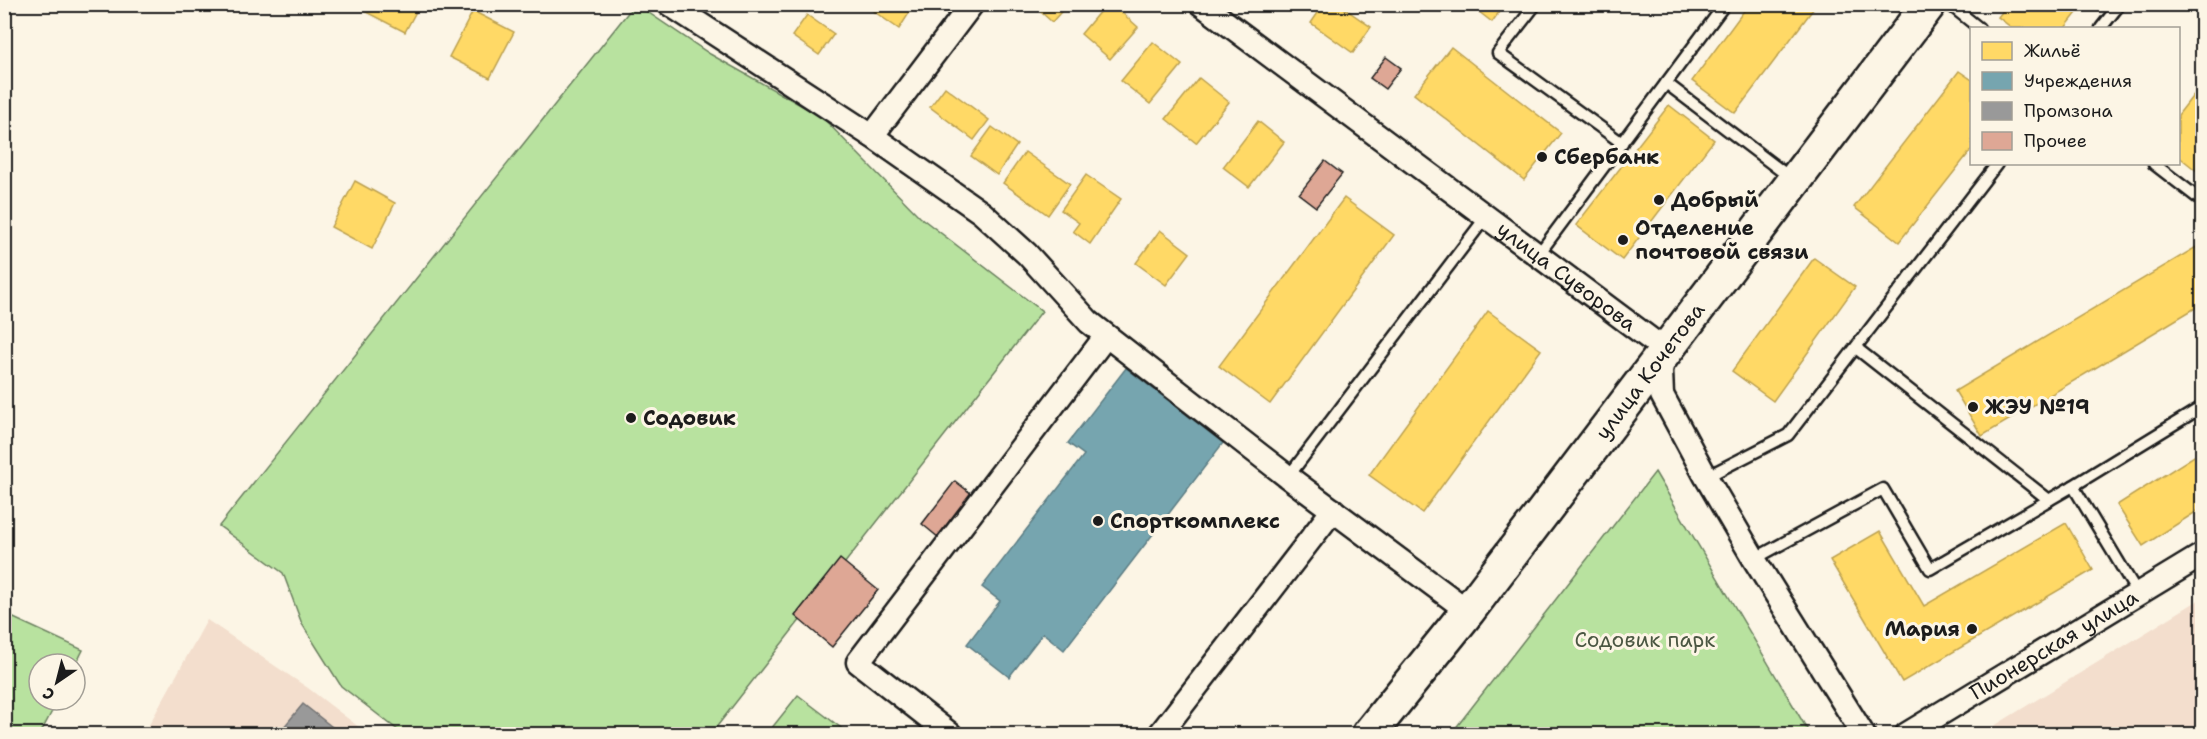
<svg xmlns="http://www.w3.org/2000/svg" width="2207" height="739" viewBox="0 0 2207 739" font-family="'Shantell Sans',sans-serif">
<style>
.built{fill:#f3decd}
.green{fill:#b8e29f;stroke:#6a7f5e;stroke-width:1.5}
.homes{fill:#ffd966;stroke:#bba050;stroke-width:1.5}
.public{fill:#76a5af;stroke:#5b7c83;stroke-width:1.5}
.industry{fill:#999;stroke:#747474;stroke-width:1.5}
.building{fill:#dea795;stroke:#1c1c1c;stroke-width:1.5}
.lines{fill:none;stroke-linecap:round;stroke-linejoin:round}
.lane-casing{stroke:#1c1c1c;stroke-width:15}
.street-casing{stroke:#1c1c1c;stroke-width:27}
.primary-casing{stroke:#1c1c1c;stroke-width:38}
.lane{stroke:#fcf5e5;stroke-width:10}
.street{stroke:#fcf5e5;stroke-width:22}
.primary{stroke:#fcf5e5;stroke-width:33}
.poi-dot{fill:#1c1c1c;stroke:#fcf5e5;stroke-width:2}
.labels{text-anchor:middle;stroke-width:6;stroke-linejoin:round;paint-order:stroke}
.poi-label{font-size:21px;font-weight:bold;fill:#1c1c1c;stroke:#fcf5e5;text-anchor:start}
.street-label{font-size:21px;fill:#1c1c1c;stroke:#fcf5e5}
.park-label{font-size:21px;fill:#4b5743;stroke:#fcf5e5}
</style>
<rect width="100%" height="100%" fill="#fcf5e5"/>
<filter id="ink" filterUnits="userSpaceOnUse"><feTurbulence type="fractalNoise" baseFrequency=".0167" numOctaves="2"/><feDisplacementMap in="SourceGraphic" scale="12" xChannelSelector="R" yChannelSelector="G"/><feConvolveMatrix kernelMatrix="1 2 1 2 8 2 1 2 1" color-interpolation-filters="sRGB"/></filter>
<g filter="url(#ink)">
<g class="built">
<path d="M 2202,598 L 2202,734 L 1981,734 Z"/>
<path d="M 207,620 L 308,688 L 368,734 L 144,734 Z"/>
</g>
<g class="green">
<path d="M 634,5 L 637,5 L 710,54 L 822,117 L 920,217 L 1042,311 L 711,734 L 403,734 L 341,686 L 302,624 L 283,573 L 219,526 Z"/>
<path d="M 1655,472 L 1810,734 L 1451,734 Z"/>
<path d="M 5,614 L 83,650 L 75,666 L 75,664 L 39,664 L 39,700 L 58,700 L 40,734 L 5,734 Z"/>
<path d="M 798,695 L 849,734 L 767,734 Z"/>
</g>
<g class="homes">
<path d="M 368,4 L 420,4 L 405,32 L 364,11 Z"/>
<path d="M 871,4 L 915,4 L 899,29 L 869,8 Z"/>
<path d="M 1032,4 L 1068,4 L 1052,22 Z"/>
<path d="M 1106,4 L 1112,4 L 1138,27 L 1110,59 L 1081,34 Z"/>
<path d="M 1324,4 L 1338,4 L 1371,27 L 1353,53 L 1311,23 Z"/>
<path d="M 1469,4 L 1505,4 L 1492,22 Z"/>
<path d="M 1749,4 L 1817,4 L 1735,113 L 1692,81 Z"/>
<path d="M 2008,4 L 2084,4 L 2065,28 L 2012,28 L 1998,17 Z"/>
<path d="M 473,11 L 514,32 L 490,78 L 449,57 Z"/>
<path d="M 807,15 L 834,34 L 819,55 L 792,36 Z"/>
<path d="M 1153,42 L 1182,65 L 1150,104 L 1121,81 Z"/>
<path d="M 1451,47 L 1561,133 L 1524,180 L 1414,94 Z"/>
<path d="M 1959,71 L 1972,80 L 1972,149 L 1899,242 L 1854,207 Z"/>
<path d="M 1199,78 L 1229,102 L 1196,143 L 1166,119 Z"/>
<path d="M 2202,84 L 2202,175 L 2178,156 L 2178,115 Z"/>
<path d="M 945,87 L 989,120 L 974,140 L 930,107 Z"/>
<path d="M 1669,105 L 1714,140 L 1622,260 L 1576,225 Z"/>
<path d="M 1258,121 L 1284,142 L 1249,187 L 1223,167 Z"/>
<path d="M 992,127 L 1017,145 L 997,175 L 971,156 Z"/>
<path d="M 1025,152 L 1070,184 L 1048,215 L 1003,183 Z"/>
<path d="M 1086,175 L 1121,199 L 1090,244 L 1073,231 L 1079,223 L 1061,210 Z"/>
<path d="M 355,181 L 395,203 L 372,249 L 331,227 Z"/>
<path d="M 1344,198 L 1394,235 L 1270,404 L 1219,366 Z"/>
<path d="M 1160,230 L 1190,253 L 1166,285 L 1136,263 Z"/>
<path d="M 2198,246 L 2202,253 L 2202,304 L 1982,436 L 1955,391 Z"/>
<path d="M 1814,258 L 1855,287 L 1773,401 L 1732,371 Z"/>
<path d="M 1488,311 L 1541,350 L 1422,513 L 1369,475 Z"/>
<path d="M 2202,451 L 2202,508 L 2143,546 L 2117,505 Z"/>
<path d="M 2066,523 L 2093,570 L 1902,682 L 1830,560 L 1880,531 L 1924,606 Z"/>
</g>
<path class="public" d="M 1126,368 L 1223,443 L 1064,650 L 1043,633 L 1009,677 L 967,644 L 1000,601 L 982,587 L 1084,455 L 1068,443 Z"/>
<path class="industry" d="M 303,704 L 341,734 L 278,734 Z"/>
<g class="building">
<path d="M 1386,57 L 1401,68 L 1385,89 L 1370,78 Z"/>
<path d="M 1325,161 L 1342,174 L 1316,207 L 1299,194 Z"/>
<path d="M 955,481 L 973,495 L 939,538 L 922,524 Z"/>
<path d="M 840,559 L 878,590 L 832,647 L 795,616 Z"/>
</g>
<g class="lines">
<defs>
<g id="lane">
<path d="M 1536,4 L 1498,53 L 1622,143"/>
<path d="M 1949,4 L 1979,28"/>
<path d="M 2101,28 L 2120,4"/>
<path d="M 1666,83 L 1792,179"/>
<path d="M 2154,164 L 2202,201"/>
<path d="M 1538,255 L 1725,4"/>
<path d="M 1856,348 L 2049,500"/>
<path d="M 1288,477 L 1486,217"/>
<path d="M 1706,477 L 1788,435 L 1997,164"/>
<path d="M 2073,486 L 2138,594"/>
<path d="M 1754,559 L 1883,489 L 1930,569 L 2073,486 L 2202,407"/>
</g>
<g id="street">
<path d="M 669,4 L 872,136 L 982,213 L 1027,254 L 1089,322 L 1288,477 L 1468,611"/>
<path id="s1" d="M 1201,4 L 1665,350 L 1661,371 L 1662,395 L 1706,477 L 1754,559 L 1863,734"/>
<path d="M 872,136 L 972,4"/>
<path d="M 950,734 L 858,662 L 1106,336"/>
<path d="M 1160,734 L 1333,510"/>
<path id="s2" d="M 1907,734 L 2202,555"/>
</g>
<g id="primary">
<path id="s3" d="M 1369,734 L 1468,611 L 1929,4"/>
</g>
</defs>
<use href="#lane" class="lane-casing"/>
<use href="#street" class="street-casing"/>
<use href="#primary" class="primary-casing"/>
<use href="#lane" class="lane"/>
<use href="#street" class="street"/>
<use href="#primary" class="primary"/>
</g>
</g>
<g class="poi-dot">
<circle cx="1542" cy="157" r="6"/>
<circle cx="1659" cy="200" r="6"/>
<circle cx="1623" cy="240" r="6"/>
<circle cx="1973" cy="407" r="6"/>
<circle cx="631" cy="418" r="6"/>
<circle cx="1098" cy="521" r="6"/>
<circle cx="1972" cy="629" r="6"/>
</g>
<g class="labels">
<g class="poi-label">
<text x="1554" y="164">Сбербанк</text>
<text x="1671" y="207">Добрый</text>
<text x="1635" y="235">Отделение<tspan x="1635" dy="24">почтовой связи</tspan></text>
<text x="1985" y="414">ЖЭУ №19</text>
<text x="643" y="425">Содовик</text>
<text x="1110" y="528">Спорткомплекс</text>
<text x="1960" y="636" text-anchor="end">Мария</text>
</g>
<g class="street-label">
<text dy="7" stroke="none"><textPath href="#s1" startOffset="456">улица Суворова</textPath></text>
<text dy="7" stroke="none"><textPath href="#s3" startOffset="459">улица Кочетова</textPath></text>
<text dy="7" stroke="none"><textPath href="#s2" startOffset="172">Пионерская улица</textPath></text>
</g>
<g class="park-label">
<text x="1645" y="647">Содовик парк</text>
</g>
</g>
<rect width="2207" height="739" fill="none" stroke="#fcf5e5" stroke-width="24"/>
<rect x="12" y="12" width="2183" height="715" fill="none" stroke="#1c1c1c" stroke-width="2" filter="url(#ink)"/>
<rect x="1970" y="27" width="210" height="138" fill="#fcf5e5" stroke="#a29e95" stroke-width="1.5"/>
<rect x="1982" y="42" width="30" height="18" fill="#ffd966" stroke="#a29e95" stroke-width="1.5"/>
<text x="2024" y="57" font-size="18" fill="#1c1c1c">Жильё</text>
<rect x="1982" y="72" width="30" height="18" fill="#76a5af" stroke="#a29e95" stroke-width="1.5"/>
<text x="2024" y="87" font-size="18" fill="#1c1c1c">Учреждения</text>
<rect x="1982" y="102" width="30" height="18" fill="#999999" stroke="#a29e95" stroke-width="1.5"/>
<text x="2024" y="117" font-size="18" fill="#1c1c1c">Промзона</text>
<rect x="1982" y="132" width="30" height="18" fill="#dea795" stroke="#a29e95" stroke-width="1.5"/>
<text x="2024" y="147" font-size="18" fill="#1c1c1c">Прочее</text>
<g transform="translate(57 682) rotate(215)"><circle r="28" fill="#fcf5e5" stroke="#a29e95" stroke-width="1.5"/>
<path d="M0-4.5L10 22L0 15L-10 22Z" fill="#1c1c1c"/>
<text y="-9" font-size="16" font-weight="bold" text-anchor="middle" fill="#1c1c1c">С</text>
</g>
</svg>
